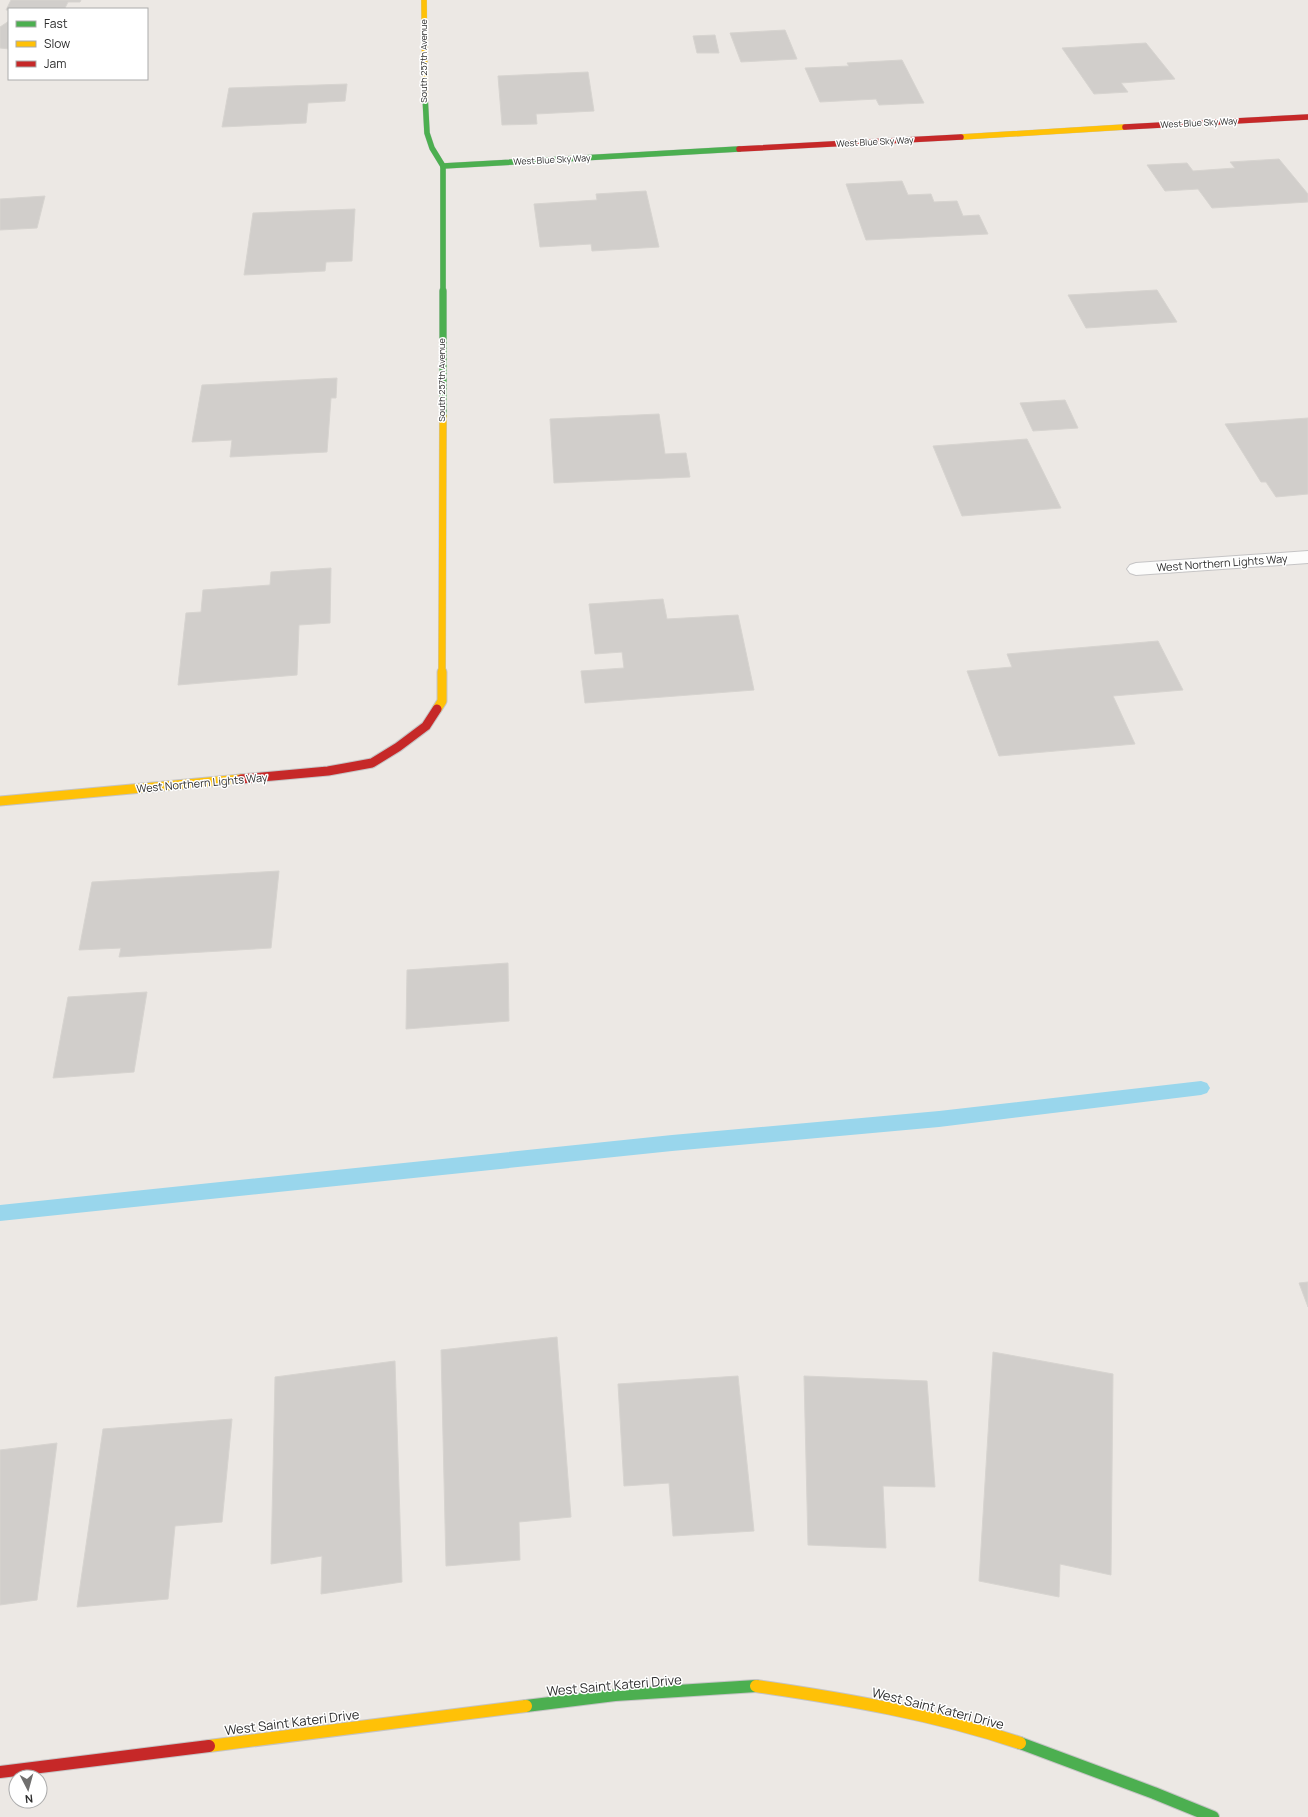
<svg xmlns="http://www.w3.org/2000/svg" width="1308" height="1817" viewBox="0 0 1308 1817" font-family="Manrope,sans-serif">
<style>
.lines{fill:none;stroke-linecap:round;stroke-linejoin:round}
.stream{fill:#99d6ec;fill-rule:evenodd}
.building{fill:#d1cecb;stroke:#d7d4d0}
.street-casing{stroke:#c5c4c5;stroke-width:2}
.fast-far2-casing{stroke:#c5c4c5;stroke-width:6}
.fast-far1-casing{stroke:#c5c4c5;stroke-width:8}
.fast-casing{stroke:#c5c4c5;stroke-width:14}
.slow-far3-casing{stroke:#c5c4c5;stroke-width:6}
.slow-far2-casing{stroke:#c5c4c5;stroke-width:8}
.slow-far1-casing{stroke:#c5c4c5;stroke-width:11}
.slow-casing{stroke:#c5c4c5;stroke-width:14}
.jam-far2-casing{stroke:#c5c4c5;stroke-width:6}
.jam-far1-casing{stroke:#c5c4c5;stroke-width:11}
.jam-casing{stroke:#c5c4c5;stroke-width:14}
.street{fill:#fcfcfb;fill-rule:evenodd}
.fast-far2{stroke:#4caf50;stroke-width:5.5}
.fast-far1{stroke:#4caf50;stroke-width:7}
.fast{stroke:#4caf50;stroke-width:12}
.slow-far3{stroke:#ffc107;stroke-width:5.5}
.slow-far2{stroke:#ffc107;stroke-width:7}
.slow-far1{stroke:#ffc107;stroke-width:9}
.slow{stroke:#ffc107;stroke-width:12}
.jam-far2{stroke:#c62828;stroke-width:5.5}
.jam-far1{stroke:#c62828;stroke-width:9}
.jam{stroke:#c62828;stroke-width:12}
.labels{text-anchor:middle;stroke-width:3;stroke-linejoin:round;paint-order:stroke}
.far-street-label{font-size:9px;fill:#2e2e2e;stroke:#fff}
.street-label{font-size:11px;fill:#2e2e2e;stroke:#fff}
.near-street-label{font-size:13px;fill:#2e2e2e;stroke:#fff}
</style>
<rect width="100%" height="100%" fill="#ece8e4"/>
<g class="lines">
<path class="stream" d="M 1201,1081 L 1207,1083 L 1210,1088 L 1207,1093 L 1201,1095 L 939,1127 L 672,1151 L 0,1221 L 0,1205 L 672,1135 L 939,1111 Z"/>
</g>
<g class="building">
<path d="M 11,0 L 81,0 L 80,2 L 68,2 L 65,8 L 6,10 Z"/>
<path d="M 9,21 L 9,49 L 0,48 L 0,27 Z"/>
<path d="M 785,30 L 797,59 L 741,62 L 730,33 Z"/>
<path d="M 715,35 L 719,53 L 697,53 L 693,36 Z"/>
<path d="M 1146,43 L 1175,79 L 1121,83 L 1128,92 L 1094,94 L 1062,48 Z"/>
<path d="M 902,60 L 924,103 L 879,105 L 876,99 L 820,102 L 805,68 L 849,66 L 847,63 Z"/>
<path d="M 588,72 L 594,111 L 536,114 L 537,124 L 502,125 L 498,76 Z"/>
<path d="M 347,84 L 345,101 L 308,103 L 306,123 L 222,127 L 229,88 Z"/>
<path d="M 1279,159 L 1308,194 L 1308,202 L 1212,208 L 1198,189 L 1165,191 L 1147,165 L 1187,163 L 1193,171 L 1235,168 L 1230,162 Z"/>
<path d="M 902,181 L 908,195 L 931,194 L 934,202 L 957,201 L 963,216 L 979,215 L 988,234 L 866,240 L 846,184 Z"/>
<path d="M 646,191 L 659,247 L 592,251 L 591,244 L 540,247 L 534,204 L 597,200 L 596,194 Z"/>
<path d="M 45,196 L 37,228 L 0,230 L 0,199 Z"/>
<path d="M 355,209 L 352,261 L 326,262 L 325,271 L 244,275 L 253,213 Z"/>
<path d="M 1157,290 L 1177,322 L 1086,328 L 1068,295 Z"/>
<path d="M 337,378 L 336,398 L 331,398 L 327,452 L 230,457 L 232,440 L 192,442 L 202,385 Z"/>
<path d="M 1065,400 L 1078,428 L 1033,431 L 1020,403 Z"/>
<path d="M 659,414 L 665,454 L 686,453 L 690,477 L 554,483 L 550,419 Z"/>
<path d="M 1308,418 L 1308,494 L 1276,497 L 1266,482 L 1261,482 L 1225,424 Z"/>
<path d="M 1027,439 L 1061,508 L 962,516 L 933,446 Z"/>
<path d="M 331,568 L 330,623 L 299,625 L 297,675 L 178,685 L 186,613 L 201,612 L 203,590 L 270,585 L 271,572 Z"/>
<path d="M 663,599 L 667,619 L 738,615 L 754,690 L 585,703 L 581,671 L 624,668 L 622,652 L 595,654 L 589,604 Z"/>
<path d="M 1158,641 L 1183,690 L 1113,696 L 1135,744 L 999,756 L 967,671 L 1012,667 L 1007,654 Z"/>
<path d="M 279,871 L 271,948 L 119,957 L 121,948 L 79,950 L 92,882 Z"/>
<path d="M 508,963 L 509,1021 L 406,1029 L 407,970 Z"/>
<path d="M 147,992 L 134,1072 L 53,1078 L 68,997 Z"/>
<path d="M 1308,1282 L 1308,1307 L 1299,1283 Z"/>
<path d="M 557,1337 L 571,1517 L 519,1522 L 520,1560 L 446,1566 L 441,1350 Z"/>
<path d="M 993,1352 L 1113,1374 L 1111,1575 L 1060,1564 L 1059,1597 L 979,1581 Z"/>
<path d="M 395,1361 L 402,1582 L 321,1594 L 322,1556 L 271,1564 L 275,1377 Z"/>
<path d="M 738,1376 L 754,1531 L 673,1536 L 669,1483 L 624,1486 L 618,1384 Z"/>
<path d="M 804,1376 L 927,1381 L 935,1487 L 883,1486 L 886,1548 L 808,1545 Z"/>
<path d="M 232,1419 L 222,1522 L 175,1526 L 168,1599 L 77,1607 L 103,1429 Z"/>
<path d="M 57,1443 L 37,1600 L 0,1605 L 0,1450 Z"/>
</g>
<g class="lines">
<defs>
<path id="street" d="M 1308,551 L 1308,563 L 1136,575 L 1130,573 L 1127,569 L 1130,565 L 1136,563 Z"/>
<g id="fast-far2">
<path d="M 425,96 L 427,133 L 432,148 L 443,166 L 443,292"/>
<path d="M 443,166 L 739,149"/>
</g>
<path id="fast-far1" d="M 443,291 L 443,416"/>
<g id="fast">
<path d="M 526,1706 L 615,1695 L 756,1686"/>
<path d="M 1020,1743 L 1154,1793 L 1213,1817"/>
</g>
<g id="slow-far3">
<path d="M 424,0 L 425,96"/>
<path d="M 961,137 L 1125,127"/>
</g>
<path id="slow-far2" d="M 442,673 L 443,416"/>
<g id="slow-far1">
<path d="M 437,709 L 442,701 L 442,672"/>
<path d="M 0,801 L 241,779"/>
</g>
<g id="slow">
<path d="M 756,1686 C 846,1699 934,1714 1020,1743"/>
<path d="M 209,1746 L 526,1706"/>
</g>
<g id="jam-far2">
<path d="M 1125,127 L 1308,117"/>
<path d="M 739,149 L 961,137"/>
</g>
<path id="jam-far1" d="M 241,779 L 328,771 L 372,763 L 398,747 L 426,726 L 437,709"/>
<path id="jam" d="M 0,1772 L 209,1746"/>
</defs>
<use href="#street" class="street-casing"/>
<use href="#fast-far2" class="fast-far2-casing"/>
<use href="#fast-far1" class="fast-far1-casing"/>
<use href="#fast" class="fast-casing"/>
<use href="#slow-far3" class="slow-far3-casing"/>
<use href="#slow-far2" class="slow-far2-casing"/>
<use href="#slow-far1" class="slow-far1-casing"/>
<use href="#slow" class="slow-casing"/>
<use href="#jam-far2" class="jam-far2-casing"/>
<use href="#jam-far1" class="jam-far1-casing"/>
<use href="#jam" class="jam-casing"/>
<use href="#street" class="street"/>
<use href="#fast-far2" class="fast-far2"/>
<use href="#fast-far1" class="fast-far1"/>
<use href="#fast" class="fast"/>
<use href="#slow-far3" class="slow-far3"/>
<use href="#slow-far2" class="slow-far2"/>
<use href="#slow-far1" class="slow-far1"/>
<use href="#slow" class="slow"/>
<use href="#jam-far2" class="jam-far2"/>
<use href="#jam-far1" class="jam-far1"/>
<use href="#jam" class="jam"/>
</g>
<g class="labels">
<g class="far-street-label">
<text transform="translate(424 61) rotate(-90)" y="3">South 257th Avenue</text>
<text transform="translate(1199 123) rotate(-3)" y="3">West Blue Sky Way</text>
<text transform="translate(875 142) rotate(-3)" y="3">West Blue Sky Way</text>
<text transform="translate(552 160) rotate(-3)" y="3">West Blue Sky Way</text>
<text transform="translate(442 380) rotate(-90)" y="3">South 257th Avenue</text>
</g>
<g class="street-label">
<text transform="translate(1222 563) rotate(-4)" y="4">West Northern Lights Way</text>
<text transform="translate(202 783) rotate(-5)" y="4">West Northern Lights Way</text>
</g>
<g class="near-street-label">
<text transform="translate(614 1685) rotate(-5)" y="5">West Saint Kateri Drive</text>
<text transform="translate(938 1708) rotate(14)" y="5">West Saint Kateri Drive</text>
<text transform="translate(292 1722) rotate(-7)" y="5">West Saint Kateri Drive</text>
</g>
</g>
<rect x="8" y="8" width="140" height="72" fill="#ffffff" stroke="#ababab"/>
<rect x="16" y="21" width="20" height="6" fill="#4caf50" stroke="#ababab"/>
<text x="44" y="28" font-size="12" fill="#2e2e2e">Fast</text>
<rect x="16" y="41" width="20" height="6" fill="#ffc107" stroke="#ababab"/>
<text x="44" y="48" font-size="12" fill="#2e2e2e">Slow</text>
<rect x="16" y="61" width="20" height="6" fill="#c62828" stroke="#ababab"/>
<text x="44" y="68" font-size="12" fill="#2e2e2e">Jam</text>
<g transform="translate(28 1789) rotate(174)"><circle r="19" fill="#ffffff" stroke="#ababab"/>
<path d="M0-3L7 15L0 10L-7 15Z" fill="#706f6e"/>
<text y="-6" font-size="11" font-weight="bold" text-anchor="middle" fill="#2e2e2e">N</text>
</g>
</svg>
